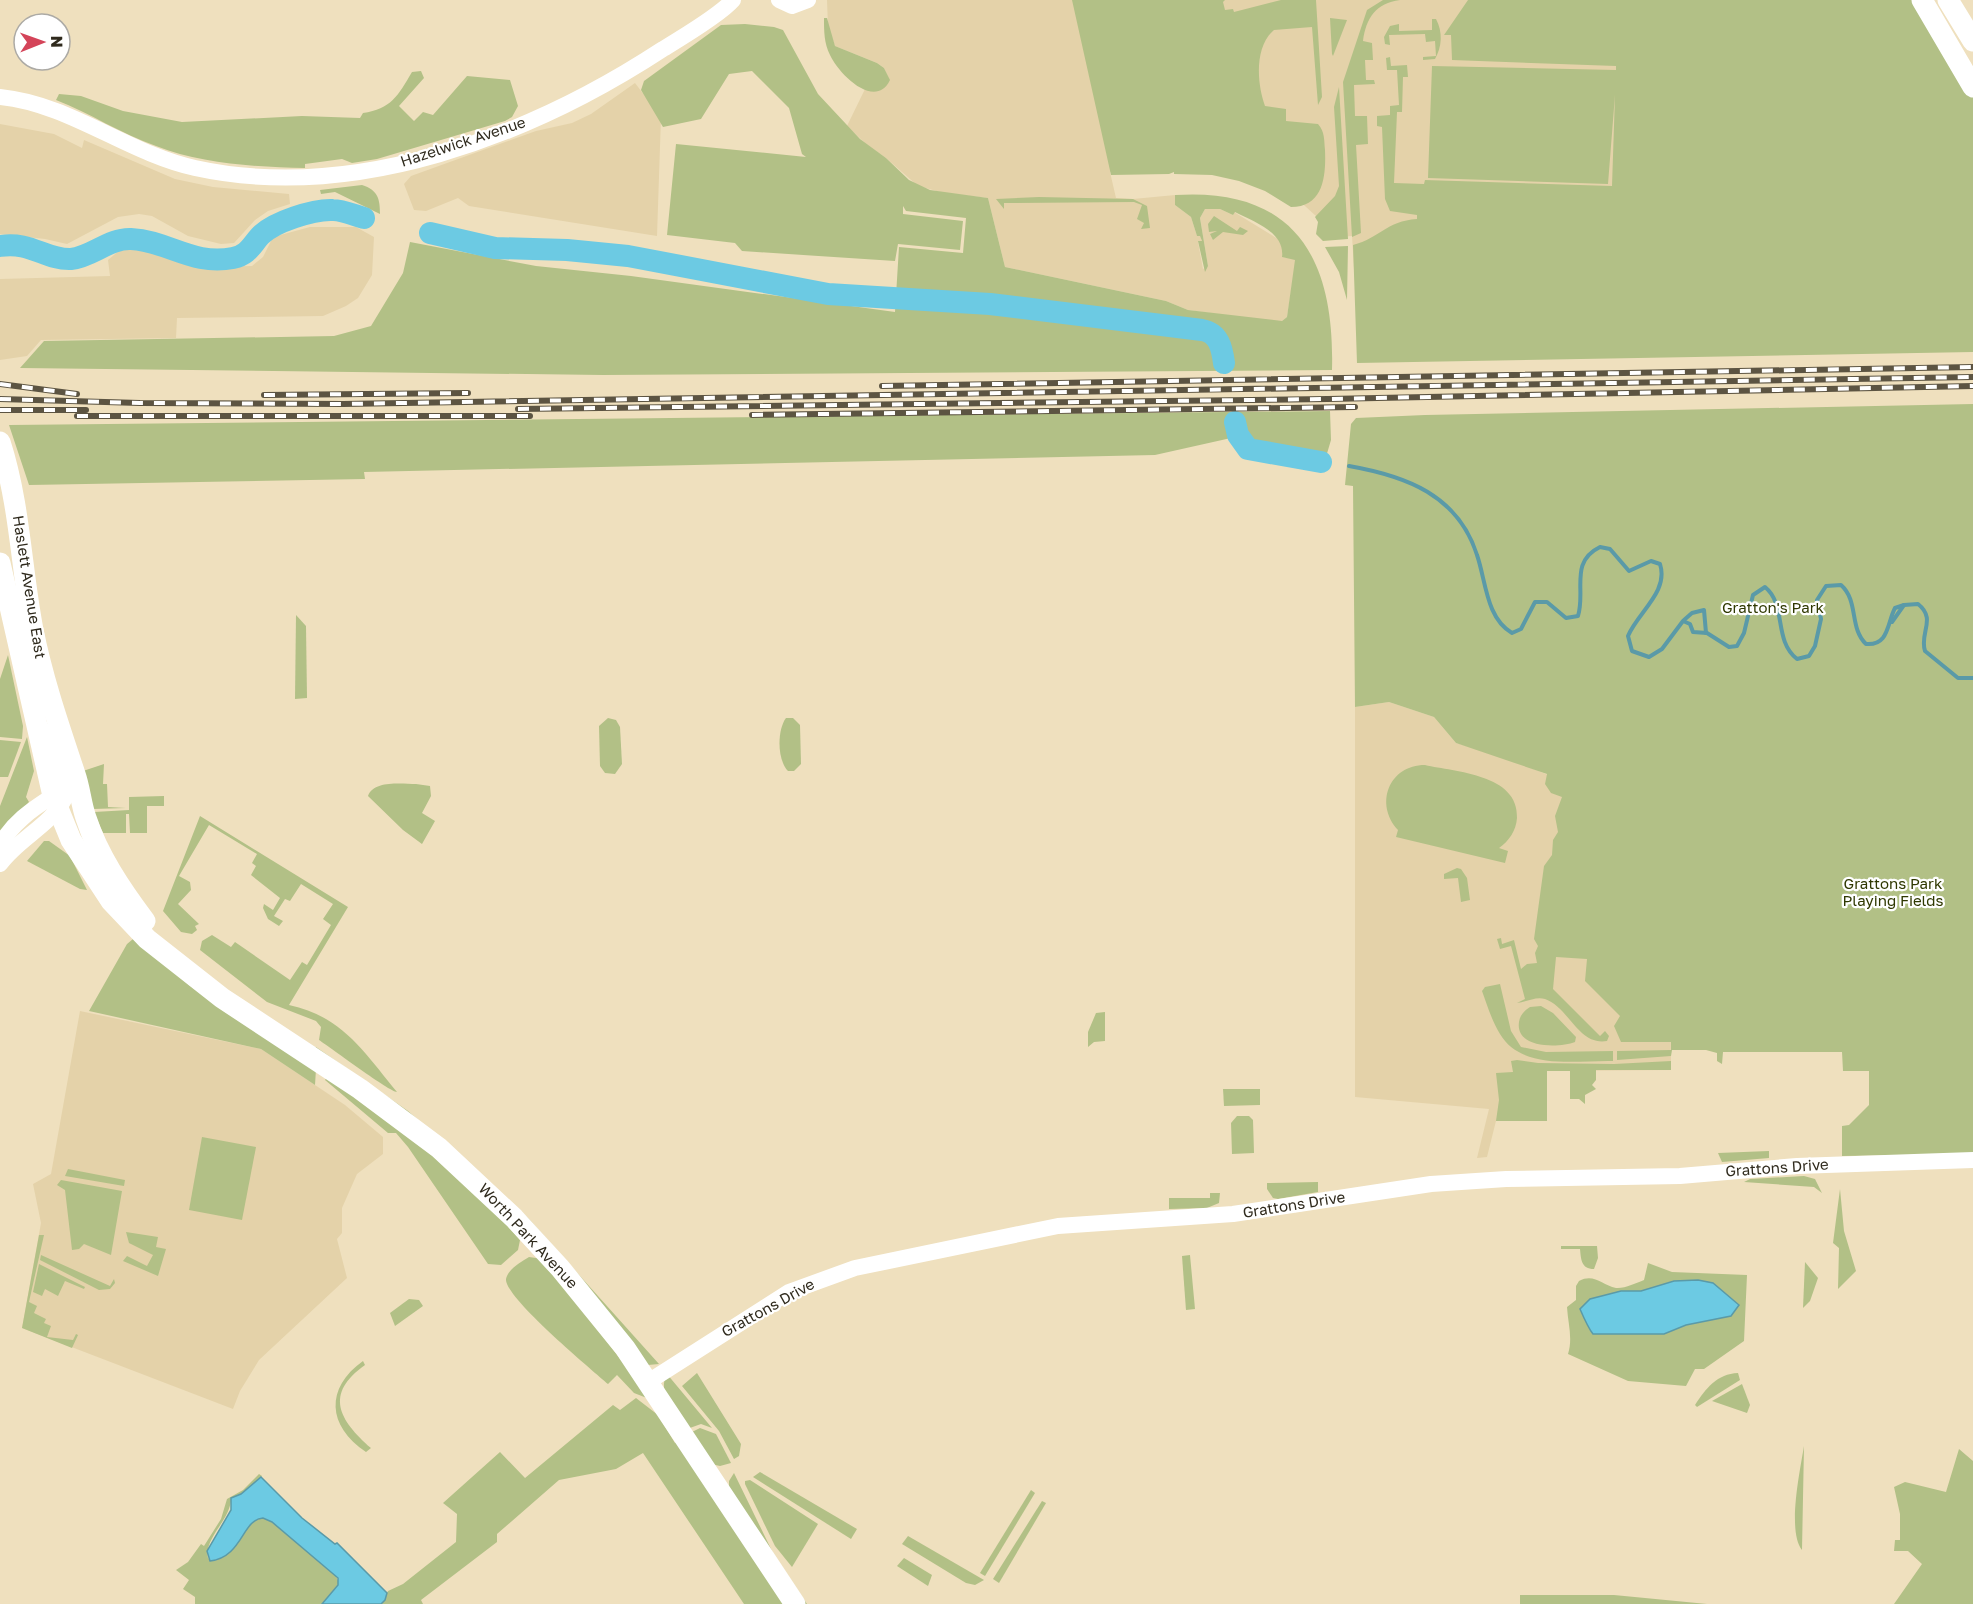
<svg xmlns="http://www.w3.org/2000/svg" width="1973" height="1604" viewBox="0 0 1973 1604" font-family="'Golos Text',sans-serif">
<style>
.built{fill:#e4d2a9}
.green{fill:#b2c086;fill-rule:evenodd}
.water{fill:#6ccae3;stroke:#5a9aa8;stroke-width:1.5}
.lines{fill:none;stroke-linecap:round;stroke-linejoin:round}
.stream{stroke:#5a9aa8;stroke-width:4}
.river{stroke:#6ccae3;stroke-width:22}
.minor{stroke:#fff;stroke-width:16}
.major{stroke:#fff;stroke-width:21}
.rail-casing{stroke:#5c5442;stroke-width:6}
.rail{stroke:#fff;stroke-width:4;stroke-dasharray:11;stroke-linecap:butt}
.labels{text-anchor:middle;stroke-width:4.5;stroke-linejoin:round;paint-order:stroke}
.street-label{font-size:15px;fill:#2f2a1d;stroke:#fff}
.park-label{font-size:15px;fill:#2f3801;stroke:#fff}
</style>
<rect width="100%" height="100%" fill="#efe0be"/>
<g class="built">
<path d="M 827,0 L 1893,0 L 1964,136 L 1354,269 L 1352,236 L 1339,237 L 1294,196 L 1215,170 L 1110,172 L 1116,198 L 1133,199 L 1175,195 L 1175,205 L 1191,217 L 1197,236 L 1200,235 L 1202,241 L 1198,242 L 1203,269 L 1208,266 L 1200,218 L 1205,209 L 1220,209 L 1233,215 L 1234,212 L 1278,239 L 1283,246 L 1282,257 L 1296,259 L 1287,317 L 1282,321 L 1276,322 L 1188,310 L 1166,301 L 1005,267 L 988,198 L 944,193 L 918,186 L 886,158 L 866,144 L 847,126 L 865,89 L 880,89 L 889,79 L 884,68 L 877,63 L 835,46 L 828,27 Z"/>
<path d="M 635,83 L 661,117 L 657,236 L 469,206 L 458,198 L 426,211 L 414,210 L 404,184 L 411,176 L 536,131 L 572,123 L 591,114 Z"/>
<path d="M 0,124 L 54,134 L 82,148 L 84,140 L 175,179 L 213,187 L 289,194 L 290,204 L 268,211 L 255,220 L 234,243 L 221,244 L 188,236 L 152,216 L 139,214 L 118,217 L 67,244 L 45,239 L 0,234 Z"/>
<path d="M 310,227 L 356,227 L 374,237 L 372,275 L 358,298 L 346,306 L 323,316 L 177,318 L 176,338 L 41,340 L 27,356 L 0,360 L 0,279 L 110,276 L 108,260 L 121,249 L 140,245 L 180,257 L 181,262 L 214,267 L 252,266 L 263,257 L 273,237 Z"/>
<path d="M 1389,702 L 1434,717 L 1456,743 L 1498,755 L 1561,780 L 1670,779 L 1671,1070 L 1546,1071 L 1547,1121 L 1496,1121 L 1487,1157 L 1477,1158 L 1489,1109 L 1355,1097 L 1355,707 Z"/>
<path d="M 80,1011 L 261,1049 L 345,1105 L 383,1137 L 383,1154 L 357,1174 L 342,1208 L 342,1233 L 337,1239 L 347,1278 L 259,1360 L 240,1391 L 233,1409 L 22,1328 L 41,1223 L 33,1184 L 51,1174 Z"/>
</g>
<g class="green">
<path d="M 1072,0 L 1225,0 L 1223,2 L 1225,10 L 1233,9 L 1234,12 L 1281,0 L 1316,0 L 1322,97 L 1318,105 L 1312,27 L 1274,30 C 1254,47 1257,84 1265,106 L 1286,109 L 1286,121 L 1318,124 C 1325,132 1324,140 1325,150 C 1326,175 1324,207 1291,207 L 1265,191 L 1239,181 L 1212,175 L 1174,174 L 1174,172 L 1169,174 L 1111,175 Z"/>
<path d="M 1400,0 C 1376,3 1366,18 1363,41 L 1372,43 L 1373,60 L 1365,60 L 1366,80 L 1374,80 L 1375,84 L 1354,85 L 1355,116 L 1367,116 L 1368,144 L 1356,145 L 1361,233 L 1352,237 L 1343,82 L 1367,10 L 1383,0 Z"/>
<path d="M 1468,0 L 1916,0 L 1973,97 L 1973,352 L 1357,363 L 1353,245 C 1380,238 1386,221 1417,219 L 1417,215 L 1390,211 L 1385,199 L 1382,127 L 1377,126 L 1377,116 L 1390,115 L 1390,106 L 1399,105 L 1397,70 L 1387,70 L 1386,58 L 1390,57 L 1391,66 L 1407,65 L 1408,77 L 1403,77 L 1402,112 L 1397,112 L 1394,183 L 1424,184 L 1425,180 L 1612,186 L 1615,95 L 1608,184 L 1428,178 L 1432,66 L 1616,70 L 1616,66 L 1452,60 L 1451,35 L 1444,35 Z"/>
<path d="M 824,18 L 827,18 L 835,46 L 877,63 L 884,68 L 890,80 C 875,111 838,73 830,55 C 824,43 824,31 824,18 Z"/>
<path d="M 1330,18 L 1347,20 L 1333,56 L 1332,54 Z"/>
<path d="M 1432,19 L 1436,19 C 1443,32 1442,47 1435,59 L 1423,60 L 1423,57 L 1436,56 L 1435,41 L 1426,42 L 1425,34 L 1389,35 L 1390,45 L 1385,44 L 1384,37 L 1390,26 L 1399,24 L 1399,31 L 1432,30 Z"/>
<path d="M 745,24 L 774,27 L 783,30 L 818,94 L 860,139 L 886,158 L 909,180 L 930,190 L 988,198 L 1005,267 L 1166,301 L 1188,310 L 1282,321 L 1287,317 L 1295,260 L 1282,257 C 1285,232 1254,222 1235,212 L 1233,215 L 1220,209 L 1205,209 L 1200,218 L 1208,266 L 1205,272 L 1198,241 L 1202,241 L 1200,236 L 1197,236 L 1191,217 L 1175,205 L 1175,195 C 1296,187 1335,260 1332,370 L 603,375 L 20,368 L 44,341 L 334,336 L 371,326 L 403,273 L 410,242 L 536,266 L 631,276 L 895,312 L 899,247 L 963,253 L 966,218 L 906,211 L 903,206 L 903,214 L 963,221 L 960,250 L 898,244 L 895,261 L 742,251 L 735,243 L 667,235 L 676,144 L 806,157 L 802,154 L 789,108 L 752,71 L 729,74 L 701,119 L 663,127 L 641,90 L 644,81 L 721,25 Z"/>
<path d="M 421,71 L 424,78 L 399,106 L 414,121 L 423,112 L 433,115 L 467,76 L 510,80 L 518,106 L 512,117 L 505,121 L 377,159 L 352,163 L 342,159 L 305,164 L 305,168 C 256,167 202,164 156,146 C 121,134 90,113 56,100 L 59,94 L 81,96 L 123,111 L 182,122 L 302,116 L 360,118 L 363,113 C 391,109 398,96 412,72 Z"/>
<path d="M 1339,87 L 1348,239 L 1323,241 L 1316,234 L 1318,222 L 1315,217 L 1335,196 L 1339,186 L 1334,107 Z"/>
<path d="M 362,185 C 378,190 380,199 380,214 L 335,192 L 321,194 L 320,190 Z"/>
<path d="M 1039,197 L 1133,199 L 1147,206 L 1150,228 L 1141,229 L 1144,223 L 1137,219 L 1142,205 L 1134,202 L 1004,203 L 1004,209 L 996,199 Z"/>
<path d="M 1214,216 L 1237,231 L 1240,227 L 1248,231 L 1243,235 L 1223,232 L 1213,240 L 1210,234 L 1217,231 L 1209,232 L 1208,224 Z"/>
<path d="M 1348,246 L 1347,300 L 1339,272 L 1325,247 Z"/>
<path d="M 1973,404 L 1973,1154 L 1842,1156 L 1842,1126 L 1849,1125 L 1869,1105 L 1869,1071 L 1843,1071 L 1842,1052 L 1723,1052 L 1722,1064 L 1717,1061 L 1717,1053 L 1706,1050 L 1672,1050 L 1671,1056 L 1617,1060 L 1617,1051 L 1671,1050 L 1671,1042 L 1621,1042 L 1614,1026 L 1620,1016 L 1585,981 L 1587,959 L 1556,957 L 1553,989 L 1600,1036 L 1605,1031 L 1609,1036 L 1607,1041 C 1578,1046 1569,1007 1545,999 C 1536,996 1526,1002 1517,1003 L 1525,999 L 1511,946 L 1500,949 L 1497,939 L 1501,938 L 1502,944 L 1514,940 L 1521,969 L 1527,964 L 1537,963 L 1535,953 L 1538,946 L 1534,939 L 1544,866 L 1552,855 L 1553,840 L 1558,832 L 1555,816 L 1562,797 L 1551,793 L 1545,784 L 1547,774 L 1456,743 L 1434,717 L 1389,702 L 1355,707 L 1353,486 L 1345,485 L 1351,424 L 1356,418 L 1425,415 Z"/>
<path d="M 1330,411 L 1331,440 L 1323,467 L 1237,451 L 1231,438 L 1155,455 L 364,472 L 365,479 L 29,485 L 9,425 Z"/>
<path d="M 296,615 L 306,626 L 307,698 L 295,699 Z"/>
<path d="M 8,655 L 23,726 L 22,739 L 0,737 L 0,679 Z"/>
<path d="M 608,718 L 616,720 L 620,727 L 622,764 L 615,774 L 605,773 L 600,766 L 599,726 Z"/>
<path d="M 786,718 L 793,718 L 800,725 L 801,764 L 794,771 L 788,771 C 777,760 777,730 786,718 Z"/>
<path d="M 27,737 L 34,771 L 26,797 L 29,802 L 0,833 L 0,806 Z"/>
<path d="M 0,740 L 21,742 L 8,777 L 0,777 Z"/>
<path d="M 104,764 L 103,784 L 107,784 L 108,807 L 126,808 L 93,809 L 83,771 Z"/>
<path d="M 1425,765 C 1455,772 1519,774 1517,818 C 1516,831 1509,841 1499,848 L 1508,851 L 1505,863 L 1396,837 L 1398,830 C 1374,804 1389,765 1425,765 Z"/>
<path d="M 416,784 L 430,786 L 431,796 L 422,813 L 435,821 L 422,844 L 403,830 L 368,796 C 374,780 402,784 416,784 Z"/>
<path d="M 164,796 L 164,806 L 147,806 L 147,833 L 130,833 L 129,814 L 126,814 L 126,833 L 103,833 L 94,812 L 129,810 L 129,797 Z"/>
<path d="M 200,816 L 348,907 L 289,1005 C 342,1016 364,1052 397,1092 C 390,1092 331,1048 319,1040 L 321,1027 L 316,1021 L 267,1002 L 200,950 L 202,941 L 212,935 L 231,947 L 235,942 L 290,980 L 302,962 L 307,965 L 331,925 L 323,919 L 333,904 L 301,884 L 290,901 L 285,899 L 274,916 L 283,921 L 279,926 L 268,919 L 263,908 L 264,904 L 273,910 L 280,898 L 251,875 L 256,866 L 252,863 L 257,854 L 209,825 L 179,876 L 190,882 L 191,890 L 178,904 L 199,924 L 195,926 L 197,930 L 192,934 L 181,932 L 163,911 Z"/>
<path d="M 44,841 L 49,841 L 70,856 L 87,890 L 80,889 L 27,861 Z"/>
<path d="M 1457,868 L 1461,869 L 1467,878 L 1470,900 L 1461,902 L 1458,878 L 1444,879 L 1444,874 Z"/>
<path d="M 133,939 L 140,942 L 189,985 L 225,1012 L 316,1069 L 315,1085 L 261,1049 L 89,1011 L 127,944 Z"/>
<path d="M 1500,984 L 1511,1031 L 1521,1047 L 1546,1052 L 1613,1051 L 1613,1061 C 1577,1060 1522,1071 1500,1034 C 1492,1021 1487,1005 1482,991 L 1485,987 Z"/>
<path d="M 1541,1006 L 1553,1013 L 1576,1037 L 1575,1042 C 1559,1048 1515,1049 1519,1022 C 1520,1015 1524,1011 1530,1007 Z"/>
<path d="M 1105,1012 L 1105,1041 L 1094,1042 L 1088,1047 L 1088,1032 L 1096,1013 Z"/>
<path d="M 316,1047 L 408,1111 L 528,1218 L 659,1364 L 648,1365 L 604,1311 L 314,1049 Z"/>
<path d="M 1517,1060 L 1538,1063 L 1614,1064 L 1671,1061 L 1671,1070 L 1596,1070 L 1596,1080 L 1592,1085 L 1596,1089 L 1585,1095 L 1585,1104 L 1579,1099 L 1570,1099 L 1570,1071 L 1547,1071 L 1547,1121 L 1496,1121 L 1499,1100 L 1496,1073 L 1513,1072 L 1511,1061 Z"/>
<path d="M 328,1076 L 350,1089 L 479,1193 L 520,1240 L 518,1250 L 501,1265 L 488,1264 L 408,1147 L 396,1133 L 388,1133 L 325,1080 Z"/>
<path d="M 1223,1089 L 1260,1089 L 1260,1105 L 1224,1106 Z"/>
<path d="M 1237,1116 L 1249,1116 L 1253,1120 L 1254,1153 L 1232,1154 L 1231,1123 Z"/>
<path d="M 202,1137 L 256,1147 L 242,1220 L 189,1210 Z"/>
<path d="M 1769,1151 L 1769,1158 L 1722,1162 L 1718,1153 Z"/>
<path d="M 68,1169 L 125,1180 L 124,1186 L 65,1176 Z"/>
<path d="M 1804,1176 L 1815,1179 L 1822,1193 L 1814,1187 L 1744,1182 L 1750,1179 Z"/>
<path d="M 61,1180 L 122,1191 L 111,1255 L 84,1244 L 79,1249 L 72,1250 L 65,1190 L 57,1185 Z"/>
<path d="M 1318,1182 L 1318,1192 L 1278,1199 L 1273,1198 L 1267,1189 L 1267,1183 Z"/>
<path d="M 1840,1189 L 1844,1231 L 1856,1271 L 1838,1289 L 1839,1248 L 1833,1243 Z"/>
<path d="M 1210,1193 L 1220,1193 L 1219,1203 L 1207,1208 L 1169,1209 L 1169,1198 L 1210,1198 Z"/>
<path d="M 126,1232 L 158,1237 L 156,1247 L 166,1249 L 158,1276 L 123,1261 L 127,1256 L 147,1266 L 153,1255 L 129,1243 Z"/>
<path d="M 39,1235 L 44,1235 L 29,1302 L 37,1306 L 34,1313 L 46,1319 L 44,1323 L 51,1326 L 47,1337 L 73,1340 L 76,1334 L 78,1335 L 72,1348 L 22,1328 Z"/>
<path d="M 1561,1246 L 1597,1246 L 1598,1258 L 1594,1269 C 1581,1269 1581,1259 1580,1249 L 1561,1249 Z"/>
<path d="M 41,1255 L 110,1286 L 114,1279 L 115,1283 L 110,1289 L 99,1290 L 40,1260 Z"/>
<path d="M 1190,1255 L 1195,1309 L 1186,1310 L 1182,1256 Z"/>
<path d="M 529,1257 L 543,1259 L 652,1400 L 634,1393 L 617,1375 L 608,1384 C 592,1370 504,1297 506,1279 C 508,1269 521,1262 529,1257 Z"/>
<path d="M 1805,1262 L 1818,1278 L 1810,1301 L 1803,1308 Z"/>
<path d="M 1648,1263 L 1672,1272 L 1747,1275 L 1744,1341 L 1704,1369 L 1695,1369 L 1686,1386 L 1628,1381 L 1568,1354 C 1573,1338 1568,1324 1567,1307 L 1576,1300 L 1576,1286 L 1579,1281 C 1594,1273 1602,1285 1616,1288 C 1624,1289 1636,1283 1644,1280 ZM 1674,1281 L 1731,1316 L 1686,1325 L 1664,1334 L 1589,1328 L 1589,1321 L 1621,1291 L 1641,1291 Z"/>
<path d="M 39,1264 L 85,1287 L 84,1289 L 65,1281 L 58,1296 L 45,1289 L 42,1296 L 33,1292 Z"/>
<path d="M 409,1299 L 419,1300 L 423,1306 L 395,1326 L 390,1313 Z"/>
<path d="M 363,1361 L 365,1365 C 324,1394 339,1420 371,1448 L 366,1452 C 327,1426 325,1388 363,1361 Z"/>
<path d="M 697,1373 L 741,1444 L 739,1456 L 734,1459 L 719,1431 L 682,1386 Z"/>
<path d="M 1738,1373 L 1740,1380 L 1697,1407 L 1695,1405 C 1706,1388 1717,1374 1738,1373 Z"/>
<path d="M 667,1374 L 712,1428 L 701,1424 L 687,1429 C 677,1413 656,1392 667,1374 Z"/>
<path d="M 1742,1384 L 1750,1405 L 1747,1413 L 1712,1401 Z"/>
<path d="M 636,1398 L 658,1415 L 675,1443 L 677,1441 L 788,1604 L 744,1604 L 643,1453 L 616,1469 L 559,1480 L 497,1534 L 497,1542 L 421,1600 L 423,1604 L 381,1604 L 388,1591 L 403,1584 L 456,1542 L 457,1514 L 443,1503 L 500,1452 L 525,1478 L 613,1405 L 620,1410 Z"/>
<path d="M 700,1428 L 716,1434 L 731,1463 L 720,1466 L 711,1464 L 690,1433 Z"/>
<path d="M 1804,1446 L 1802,1550 C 1787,1531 1800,1471 1804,1446 Z"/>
<path d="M 1959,1449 L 1973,1461 L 1973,1604 L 1894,1604 L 1922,1564 L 1908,1551 L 1894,1551 L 1895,1540 L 1900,1540 L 1900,1514 L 1894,1487 L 1905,1482 L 1946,1492 Z"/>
<path d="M 760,1472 L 857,1529 L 851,1539 L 753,1477 Z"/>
<path d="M 734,1473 L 773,1553 L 807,1604 L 804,1604 L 729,1488 L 729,1481 Z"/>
<path d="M 259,1474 L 262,1476 L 241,1494 L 231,1498 C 231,1520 204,1537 208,1558 L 212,1561 C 241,1555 243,1520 263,1518 L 272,1522 L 336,1576 L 339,1583 L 322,1604 L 195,1604 L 195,1597 L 183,1589 L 189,1580 L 176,1570 L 188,1562 L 201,1544 L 204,1546 L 221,1519 L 227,1499 L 243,1490 Z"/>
<path d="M 750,1480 L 818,1524 L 792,1567 L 775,1546 L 745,1484 L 745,1481 Z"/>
<path d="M 1031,1490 L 1035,1493 L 985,1576 L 980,1573 Z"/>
<path d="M 1042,1501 L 1046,1503 L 999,1583 L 993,1579 Z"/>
<path d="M 908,1536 L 984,1580 L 975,1585 L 966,1583 L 902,1544 Z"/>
<path d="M 904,1558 L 932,1575 L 928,1586 L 897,1566 Z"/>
<path d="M 1520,1595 L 1614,1595 L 1707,1604 L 1520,1604 Z"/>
</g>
<g class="water">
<path d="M 1698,1280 L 1713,1283 L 1739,1305 L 1731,1316 L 1686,1325 L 1664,1334 L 1593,1334 C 1589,1329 1583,1316 1580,1309 L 1590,1299 L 1621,1291 L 1641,1291 L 1674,1281 Z"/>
<path d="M 261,1477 L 302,1518 L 335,1544 L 337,1543 L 387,1593 L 385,1600 L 381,1604 L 322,1604 L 338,1585 L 338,1578 L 272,1522 L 263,1518 C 242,1519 243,1557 210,1561 L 207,1551 L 231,1510 L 231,1498 L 241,1494 Z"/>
</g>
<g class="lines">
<g class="stream">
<path d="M 1349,466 C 1406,476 1458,495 1477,555 C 1486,581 1486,618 1512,633 L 1521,629 L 1535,602 L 1547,602 L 1566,618 L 1578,616 C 1586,591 1569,562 1600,547 L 1610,549 L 1629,571 L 1651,561 L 1660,564 C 1669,592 1638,612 1628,636 L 1632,651 L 1649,657 L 1662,649 L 1683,621 L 1690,624 L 1693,632 L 1707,633 L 1729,647 L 1737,646 L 1744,633 L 1753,595 L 1765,587 C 1787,605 1773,640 1797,659 L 1809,656 L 1815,646 L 1821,619 L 1817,600 L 1826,586 L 1841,585 C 1859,601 1849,628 1866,644 C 1889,646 1887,623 1895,608 L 1904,605"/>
<path d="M 1684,620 L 1692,613 L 1704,610 L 1706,633"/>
<path d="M 1892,622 L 1904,605 L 1918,604 C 1937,619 1919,633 1925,651 L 1958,678 L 1973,678"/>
</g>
<g class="river">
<path d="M 430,233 L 495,248 L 567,250 L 628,256 L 828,294 L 990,304 L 1202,330 C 1219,333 1222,348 1224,363"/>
<path d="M 0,246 C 31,241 45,260 71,259 C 92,257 109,238 131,239 C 168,241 193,266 233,258 C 248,255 251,246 260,236 C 273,222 314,209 333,210 C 342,210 354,215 364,218"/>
<path d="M 1235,422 L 1238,435 L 1248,449 L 1321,462"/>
</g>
<g class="minor">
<path d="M 779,0 L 792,6 L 808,0"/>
<path d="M 0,97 C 70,104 127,153 195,168 C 355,203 530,136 663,49 C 681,38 720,15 733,0"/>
<path d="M 0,846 C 11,824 32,809 53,796 L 64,798"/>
<path d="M 0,864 C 19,838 50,826 65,798 L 53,729"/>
<path d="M 648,1382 L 789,1292 L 855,1268 L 1058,1226 L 1233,1214 L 1431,1184 L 1506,1179 L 1680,1176 L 1797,1166 L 1973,1160"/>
</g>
<g class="major">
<path d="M 1922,0 L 1973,87"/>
<path d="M 1948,0 L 1973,41"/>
<path d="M 0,442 C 20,504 21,567 33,630 C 43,680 59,726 75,774 C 80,788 81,804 86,818 C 98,855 121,889 145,921"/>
<path d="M 0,563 L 53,796 L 71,840 L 111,901 L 147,939 L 222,998 L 360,1089 L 439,1148 L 514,1218 L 560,1268 L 625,1348 L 795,1604"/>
</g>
<defs>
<g id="rail">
<path d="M 0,384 L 77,394"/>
<path d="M 882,386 L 1973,367"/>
<path d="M 264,395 L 468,393"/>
<path d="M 0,399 L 140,403 L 343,404 L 1973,377"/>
<path d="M 518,409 L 1328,399 L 1973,386"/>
<path d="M 0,410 L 86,410"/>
<path d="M 752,415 L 1355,407"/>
<path d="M 77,416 L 530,416"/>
</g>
</defs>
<use href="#rail" class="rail-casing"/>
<use href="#rail" class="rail"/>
</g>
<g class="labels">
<g class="street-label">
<text transform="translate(463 142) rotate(-18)" y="5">Hazelwick Avenue</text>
<text transform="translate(29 587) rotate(81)" y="5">Haslett Avenue East</text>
<text transform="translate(1777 1168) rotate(-4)" y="5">Grattons Drive</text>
<text transform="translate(1294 1205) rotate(-9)" y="5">Grattons Drive</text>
<text transform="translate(528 1236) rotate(47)" y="5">Worth Park Avenue</text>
<text transform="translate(768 1308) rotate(-29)" y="5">Grattons Drive</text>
</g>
<g class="park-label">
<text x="1773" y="613">Gratton's Park</text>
<text x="1893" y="889">Grattons Park<tspan x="1893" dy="17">Playing Fields</tspan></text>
</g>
</g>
<g transform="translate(42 42) rotate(89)"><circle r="28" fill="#ffffff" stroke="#acaaa5" stroke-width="1.5"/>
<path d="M0-4.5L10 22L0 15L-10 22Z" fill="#d44459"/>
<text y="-9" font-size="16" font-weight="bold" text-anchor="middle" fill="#2f2a1d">N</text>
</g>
</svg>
